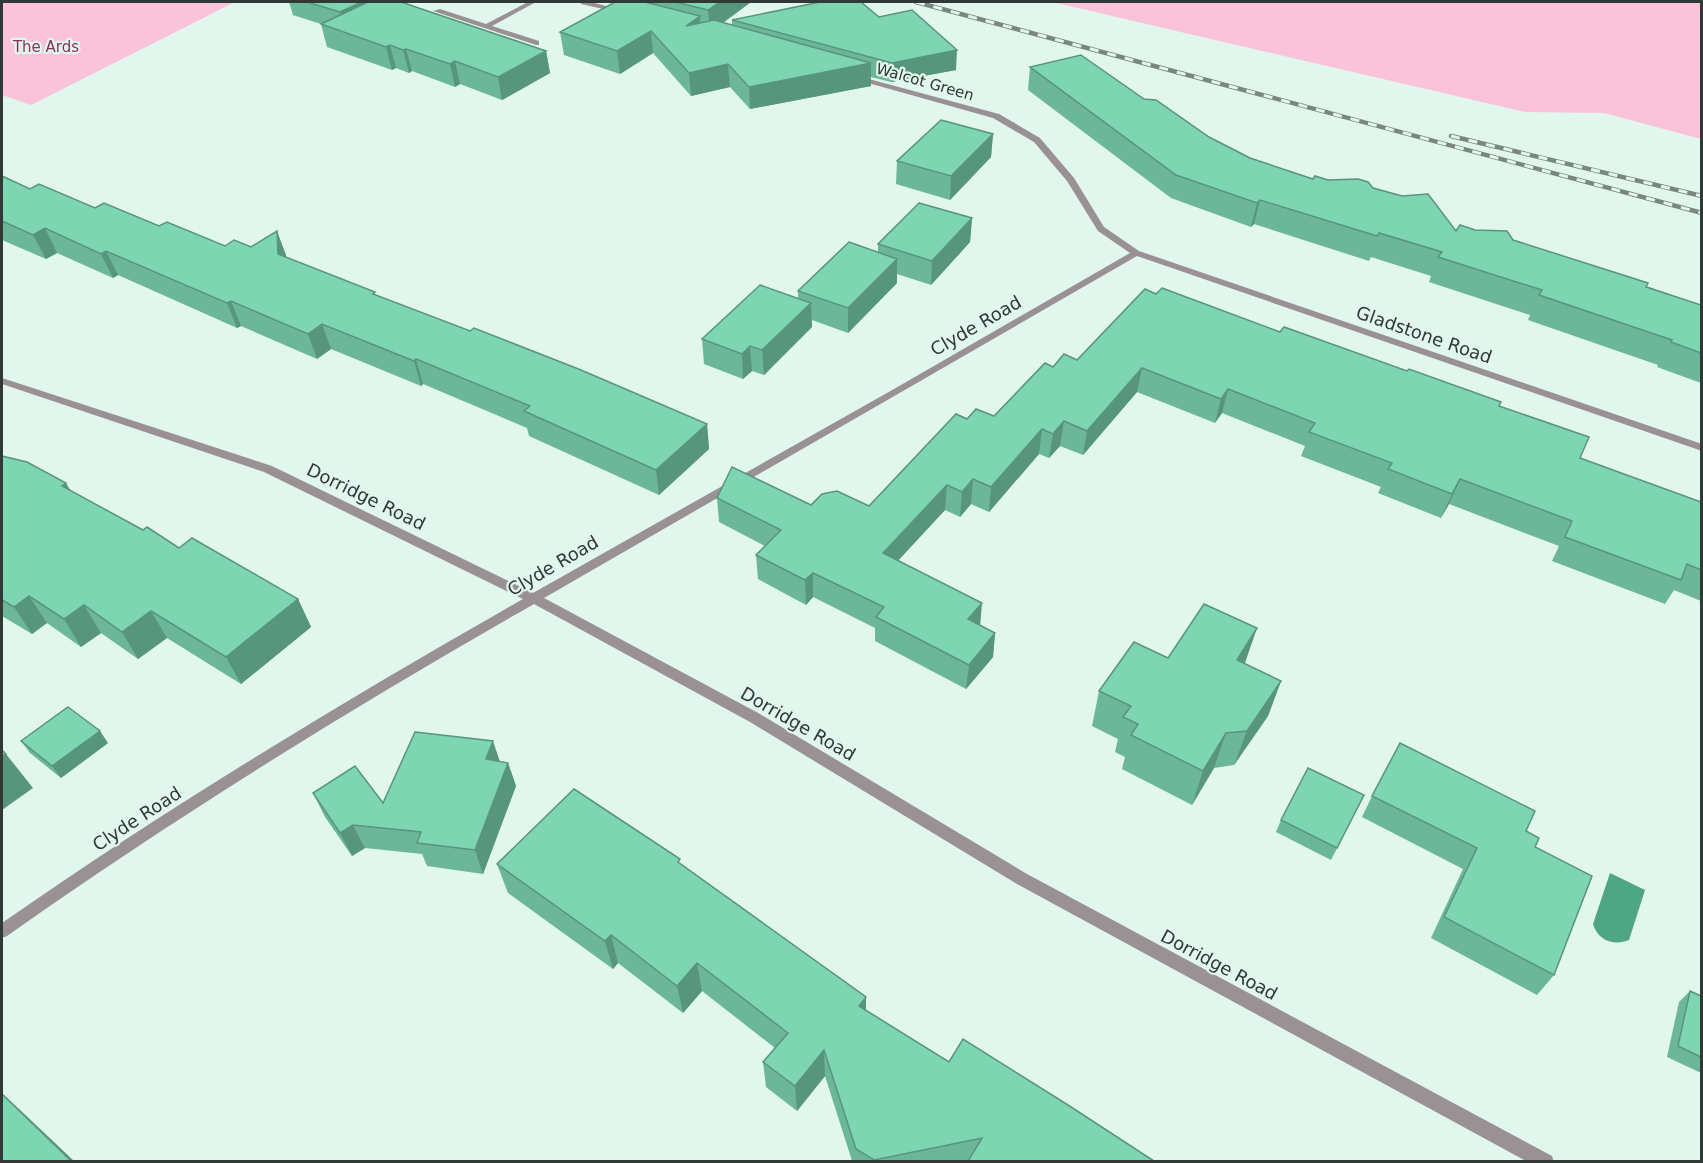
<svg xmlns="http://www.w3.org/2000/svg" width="1703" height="1163" viewBox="0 0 1703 1163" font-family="'DejaVu Sans',sans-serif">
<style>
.green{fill:#fbc3d9}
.water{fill:#4ea686}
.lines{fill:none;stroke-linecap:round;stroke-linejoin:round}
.minor{fill:#999194;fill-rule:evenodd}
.rail-casing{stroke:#798780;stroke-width:4.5}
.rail{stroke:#e1f6ec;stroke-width:3;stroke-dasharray:9;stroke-linecap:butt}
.wall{fill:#6cb799}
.shaded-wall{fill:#58957d}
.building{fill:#7ed5b2;stroke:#58957d;stroke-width:1.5}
.labels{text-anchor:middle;stroke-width:4.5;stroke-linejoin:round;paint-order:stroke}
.far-park-label{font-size:15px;fill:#8a325d;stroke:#e1f6ec}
.far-street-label{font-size:15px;fill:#303935;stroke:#e1f6ec}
.street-label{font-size:18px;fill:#303935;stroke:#e1f6ec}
</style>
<rect width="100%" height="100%" fill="#e1f6ec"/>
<g class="green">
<path d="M 2,2 L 235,2 L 31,105 L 2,95 Z"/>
<path d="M 1052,2 L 1701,2 L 1701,139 L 1604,113 L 1525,112 Z"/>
</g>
<path class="water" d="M 1610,873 L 1645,890 L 1629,940 C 1614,946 1598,941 1593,924 Z"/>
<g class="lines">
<g class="minor">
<path d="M 528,2 L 536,2 L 492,26 L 539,41 L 539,45 L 536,45 L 433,11 L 440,9 L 486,24 Z"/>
<path d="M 581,2 L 591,2 L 625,11 L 621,13 L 581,4 Z"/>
<path d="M 854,75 L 999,114 L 1040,138 L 1074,178 L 1104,227 L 1139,251 L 1702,444 L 1702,451 L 1137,256 L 544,598 L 760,714 L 1027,874 L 1552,1156 L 1554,1162 L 1528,1162 L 1017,884 L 750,722 L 534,604 C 353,707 177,816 7,936 L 2,938 L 2,923 C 170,806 345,700 523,599 L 264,472 L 2,384 L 2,378 L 272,466 L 533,593 L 894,389 L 1130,253 L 1098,231 L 1067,181 L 1034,142 L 993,118 L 854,79 Z"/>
</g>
<defs>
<g id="rail">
<path d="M 916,2 L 1702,213"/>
<path d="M 1451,136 L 1702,196"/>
</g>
</defs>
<use href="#rail" class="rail-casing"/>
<use href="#rail" class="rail"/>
</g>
<g class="wall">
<path d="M 289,2 L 407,2 L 405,3 L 546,51 L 550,73 L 502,100 L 460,84 L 455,87 L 412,71 L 409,73 L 396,68 L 392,70 L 327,47 L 321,24 L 293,15 Z"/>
<path d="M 615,2 L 751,2 L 723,23 L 732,25 L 732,20 L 879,17 L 956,70 L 891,82 L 871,77 L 871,86 L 750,109 L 730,87 L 691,96 L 653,53 L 620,74 L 564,55 L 560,32 Z"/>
<path d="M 1030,67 L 1144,99 L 1209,137 L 1250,158 L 1313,179 L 1328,180 L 1373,188 L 1456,231 L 1475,230 L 1513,240 L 1701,305 L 1701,383 L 1657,367 L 1658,365 L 1528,320 L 1530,315 L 1429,282 L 1431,276 L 1371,257 L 1369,261 L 1254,224 L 1251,227 L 1171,198 L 1028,90 Z"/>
<path d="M 993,134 L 991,157 L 950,200 L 896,184 L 897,161 Z"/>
<path d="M 2,176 L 30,189 L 225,246 L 251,247 L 286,255 L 286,257 L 376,295 L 707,424 L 709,449 L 659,495 L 529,436 L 527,428 L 423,384 L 421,386 L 331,349 L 317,359 L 241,326 L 237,328 L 118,275 L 113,278 L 57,253 L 46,259 L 2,240 Z"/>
<path d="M 972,218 L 970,242 L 931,285 L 897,274 L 897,283 L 848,333 L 812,320 L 812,327 L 764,375 L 752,371 L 743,379 L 704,364 L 702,339 L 798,298 L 798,291 L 878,252 L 878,244 Z"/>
<path d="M 1156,294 L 1280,332 L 1500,406 L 1580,458 L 1701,502 L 1701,601 L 1674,590 L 1665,604 L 1552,561 L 1559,546 L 1449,504 L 1441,518 L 1378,493 L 1381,487 L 1301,456 L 1305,446 L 1222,413 L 1215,423 L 1137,392 L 1083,455 L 1060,446 L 1049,458 L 1039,454 L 989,512 L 971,504 L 960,517 L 945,510 L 898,560 L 980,625 L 995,633 L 993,657 L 966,689 L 875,641 L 875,628 L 813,597 L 806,605 L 758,579 L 756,555 L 765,546 L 719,522 L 717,498 L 811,505 L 869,506 L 967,419 L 994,416 L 1053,367 L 1077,360 Z"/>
<path d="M 2,456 L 71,491 L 143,530 L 179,548 L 298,599 L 311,627 L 241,684 L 167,638 L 138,659 L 101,633 L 81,647 L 47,623 L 32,634 L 2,616 Z"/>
<path d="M 1168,658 L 1245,664 L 1281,681 L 1268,716 L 1234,765 L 1214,768 L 1192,805 L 1122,769 L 1125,757 L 1115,752 L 1118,739 L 1092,726 L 1099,691 Z"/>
<path d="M 21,741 L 108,743 L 61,778 L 30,753 Z"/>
<path d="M 499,761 L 508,763 L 516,786 L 483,874 L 427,866 L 422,854 L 365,848 L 352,856 L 325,817 L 313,793 L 383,803 Z"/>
<path d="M 1364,795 L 1331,860 L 1276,832 L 1281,820 Z"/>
<path d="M 1372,796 L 1526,831 L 1554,975 L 1537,995 L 1431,938 L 1463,869 L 1362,817 Z"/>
<path d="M 497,864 L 681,864 L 866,997 L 866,1010 L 949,1062 L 1154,1161 L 852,1161 L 825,1076 L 797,1111 L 766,1087 L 763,1062 L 775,1048 L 702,991 L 683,1013 L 618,963 L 613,969 L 508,893 Z"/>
<path d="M 1690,991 L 1701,996 L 1701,1073 L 1667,1057 L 1679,1002 Z"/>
</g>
<g class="shaded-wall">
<path d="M 362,2 L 407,2 L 346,32 L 340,12 Z"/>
<path d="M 720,2 L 751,2 L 710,32 L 708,10 Z"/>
<path d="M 700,16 L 701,38 L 686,26 Z"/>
<path d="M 651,31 L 653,53 L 620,74 L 617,51 Z"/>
<path d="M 390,45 L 396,68 L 392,70 L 386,47 Z"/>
<path d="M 406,49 L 412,71 L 409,73 L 403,50 Z"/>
<path d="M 957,50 L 956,70 L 891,82 L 892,63 Z"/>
<path d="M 546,51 L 550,73 L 502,100 L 498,77 Z"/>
<path d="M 455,61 L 460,84 L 455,87 L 450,64 Z"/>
<path d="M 871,63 L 871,86 L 750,109 L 749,87 Z"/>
<path d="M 728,64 L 730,87 L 691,96 L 689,73 Z"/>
<path d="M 993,134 L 991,157 L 950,200 L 951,176 Z"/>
<path d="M 1260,200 L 1254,224 L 1251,227 L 1257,203 Z"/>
<path d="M 972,218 L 970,242 L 931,285 L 932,261 Z"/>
<path d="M 45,228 L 57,253 L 46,259 L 33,235 Z"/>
<path d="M 277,231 L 286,255 L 287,278 L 278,254 Z"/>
<path d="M 106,251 L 118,275 L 113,278 L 101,254 Z"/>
<path d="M 897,259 L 897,283 L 848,333 L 848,308 Z"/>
<path d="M 231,301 L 241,326 L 237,328 L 227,303 Z"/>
<path d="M 811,303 L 812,327 L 764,375 L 762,350 Z"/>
<path d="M 322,324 L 331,349 L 317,359 L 308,334 Z"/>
<path d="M 750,346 L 752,371 L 743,379 L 742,354 Z"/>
<path d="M 416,359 L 423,384 L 421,386 L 414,361 Z"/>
<path d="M 1142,368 L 1137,392 L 1083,455 L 1087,431 Z"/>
<path d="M 1228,389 L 1222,413 L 1215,423 L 1221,399 Z"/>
<path d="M 1064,421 L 1060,446 L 1049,458 L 1053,434 Z"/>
<path d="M 707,424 L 709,449 L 659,495 L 656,470 Z"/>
<path d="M 1042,429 L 1039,454 L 989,512 L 991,487 Z"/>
<path d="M 973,479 L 971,504 L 960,517 L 962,492 Z"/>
<path d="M 1460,479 L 1449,504 L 1441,518 L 1452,494 Z"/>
<path d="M 66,483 L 82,510 L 62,486 Z"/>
<path d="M 947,485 L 945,510 L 883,577 L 883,553 Z"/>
<path d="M 813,573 L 813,597 L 806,605 L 805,580 Z"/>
<path d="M 29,596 L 47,623 L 32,634 L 14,607 Z"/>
<path d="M 298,599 L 311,627 L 241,684 L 226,657 Z"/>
<path d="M 982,603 L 980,627 L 968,619 Z"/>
<path d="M 84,605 L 101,633 L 81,647 L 64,619 Z"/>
<path d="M 151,611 L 167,638 L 138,659 L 122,632 Z"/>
<path d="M 1257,628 L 1245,663 L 1225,695 L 1237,660 Z"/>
<path d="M 995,633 L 993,657 L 966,689 L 969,665 Z"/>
<path d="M 1281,681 L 1268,716 L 1234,765 L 1247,731 Z"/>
<path d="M 100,731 L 108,743 L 61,778 L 52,766 Z"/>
<path d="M 1226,733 L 1214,768 L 1192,805 L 1203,771 Z"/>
<path d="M 493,741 L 501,765 L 486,759 Z"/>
<path d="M 6,754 L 33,788 L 2,810 L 2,756 Z"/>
<path d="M 508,763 L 516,786 L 483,874 L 475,850 Z"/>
<path d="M 353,825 L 365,848 L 352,856 L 340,833 Z"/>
<path d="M 611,935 L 618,963 L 613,969 L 605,941 Z"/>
<path d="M 697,963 L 702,991 L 683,1013 L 677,986 Z"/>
<path d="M 866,997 L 866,1024 L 859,1006 Z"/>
<path d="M 824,1050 L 825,1076 L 797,1111 L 795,1086 Z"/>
<path d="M 2,1093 L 18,1108 L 74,1161 L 71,1161 Z"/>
</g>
<g class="building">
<path d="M 307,2 L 362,2 L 340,12 Z"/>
<path d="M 368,2 L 401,2 L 546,51 L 498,77 L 455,61 L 450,64 L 406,49 L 403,50 L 390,45 L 386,47 L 321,24 Z"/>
<path d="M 615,2 L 645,2 L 700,16 L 686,26 L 714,20 L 871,63 L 749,87 L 728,64 L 689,73 L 651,31 L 617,51 L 560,32 Z"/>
<path d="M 675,2 L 720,2 L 708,10 Z"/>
<path d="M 820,2 L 861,2 L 879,17 L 912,10 L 957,50 L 892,63 L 732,20 Z"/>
<path d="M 1081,55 L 1144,99 L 1156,100 L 1209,137 L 1250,158 L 1313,179 L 1315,176 L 1328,180 L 1358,179 L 1368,182 L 1373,188 L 1402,196 L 1428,194 L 1456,231 L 1460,225 L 1475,230 L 1507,231 L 1513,240 L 1648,283 L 1646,287 L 1701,305 L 1701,353 L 1671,342 L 1672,340 L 1539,295 L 1542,290 L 1438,257 L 1442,252 L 1379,233 L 1377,236 L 1260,200 L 1257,203 L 1176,175 L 1030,67 Z"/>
<path d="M 941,120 L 993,134 L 951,176 L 897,161 Z"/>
<path d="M 2,176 L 30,189 L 39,184 L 95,208 L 104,203 L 159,226 L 167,222 L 225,246 L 234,240 L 251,247 L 277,231 L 278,254 L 375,292 L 373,294 L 470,331 L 474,328 L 581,370 L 707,424 L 656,470 L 524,411 L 530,406 L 416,359 L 414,361 L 322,324 L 308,334 L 231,301 L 227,303 L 106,251 L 101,254 L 45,228 L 33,235 L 2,221 Z"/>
<path d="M 919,203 L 972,218 L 932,261 L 878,244 Z"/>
<path d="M 849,242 L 897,259 L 848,308 L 798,291 Z"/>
<path d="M 760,285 L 811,303 L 762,350 L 750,346 L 742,354 L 702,339 Z"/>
<path d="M 1162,288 L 1280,332 L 1284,327 L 1407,371 L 1409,369 L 1501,402 L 1499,406 L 1589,437 L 1580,458 L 1701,502 L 1701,570 L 1687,564 L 1681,580 L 1565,537 L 1572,521 L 1460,479 L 1452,494 L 1388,469 L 1392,463 L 1309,432 L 1315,423 L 1228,389 L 1221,399 L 1142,368 L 1087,431 L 1064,421 L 1053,434 L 1042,429 L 991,487 L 973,479 L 962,492 L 947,485 L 883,553 L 982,603 L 968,619 L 995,633 L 969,665 L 876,617 L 884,607 L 813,573 L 805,580 L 756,555 L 781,530 L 717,498 L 732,467 L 811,505 L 822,494 L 837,491 L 869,506 L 956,414 L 967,419 L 976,409 L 994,416 L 1045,363 L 1053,367 L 1064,354 L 1077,360 L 1145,289 L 1156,294 Z"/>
<path d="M 2,456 L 27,462 L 66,483 L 62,486 L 143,530 L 147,527 L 179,548 L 192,538 L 298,599 L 226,657 L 151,611 L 122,632 L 84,605 L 64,619 L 29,596 L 14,607 L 2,600 Z"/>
<path d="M 1204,604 L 1257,628 L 1237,660 L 1281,681 L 1247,731 L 1226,733 L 1203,771 L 1131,735 L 1138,724 L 1123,717 L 1131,706 L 1099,691 L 1134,642 L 1168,658 Z"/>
<path d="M 68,707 L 100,731 L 52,766 L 21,741 Z"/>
<path d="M 415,732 L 493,741 L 486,759 L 508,763 L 475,850 L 417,843 L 421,832 L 353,825 L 340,833 L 313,793 L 355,766 L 383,803 Z"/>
<path d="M 1400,743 L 1535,811 L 1526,831 L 1539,838 L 1535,847 L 1592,876 L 1554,975 L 1444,917 L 1477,848 L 1372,796 Z"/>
<path d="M 2,750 L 6,754 L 2,756 Z"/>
<path d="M 1308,768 L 1364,795 L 1337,848 L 1281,820 Z"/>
<path d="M 574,789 L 680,859 L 678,862 L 866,997 L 859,1006 L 949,1062 L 963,1039 L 1068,1105 L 1154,1161 L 968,1161 L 982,1138 L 874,1160 L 856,1149 L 824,1050 L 795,1086 L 763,1062 L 788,1033 L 697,963 L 677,986 L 611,935 L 605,941 L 497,864 Z"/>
<path d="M 1690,991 L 1701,996 L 1701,1057 L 1678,1046 Z"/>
<path d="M 2,1094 L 71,1161 L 2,1161 Z"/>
</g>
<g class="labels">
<g class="far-park-label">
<text x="46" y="52">The Ards</text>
</g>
<g class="far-street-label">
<text transform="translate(925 82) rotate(16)" y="5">Walcot Green</text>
</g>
<g class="street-label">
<text transform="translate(976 326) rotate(-30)" y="6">Clyde Road</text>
<text transform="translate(1424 335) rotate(19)" y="6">Gladstone Road</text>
<text transform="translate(366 497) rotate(26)" y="6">Dorridge Road</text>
<text transform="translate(553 566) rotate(-30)" y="6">Clyde Road</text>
<text transform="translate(798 724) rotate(30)" y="6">Dorridge Road</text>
<text transform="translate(137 819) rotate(-33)" y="6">Clyde Road</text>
<text transform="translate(1219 965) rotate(28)" y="6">Dorridge Road</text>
</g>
</g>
<rect width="1703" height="1163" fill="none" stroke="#303935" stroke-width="6"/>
</svg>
